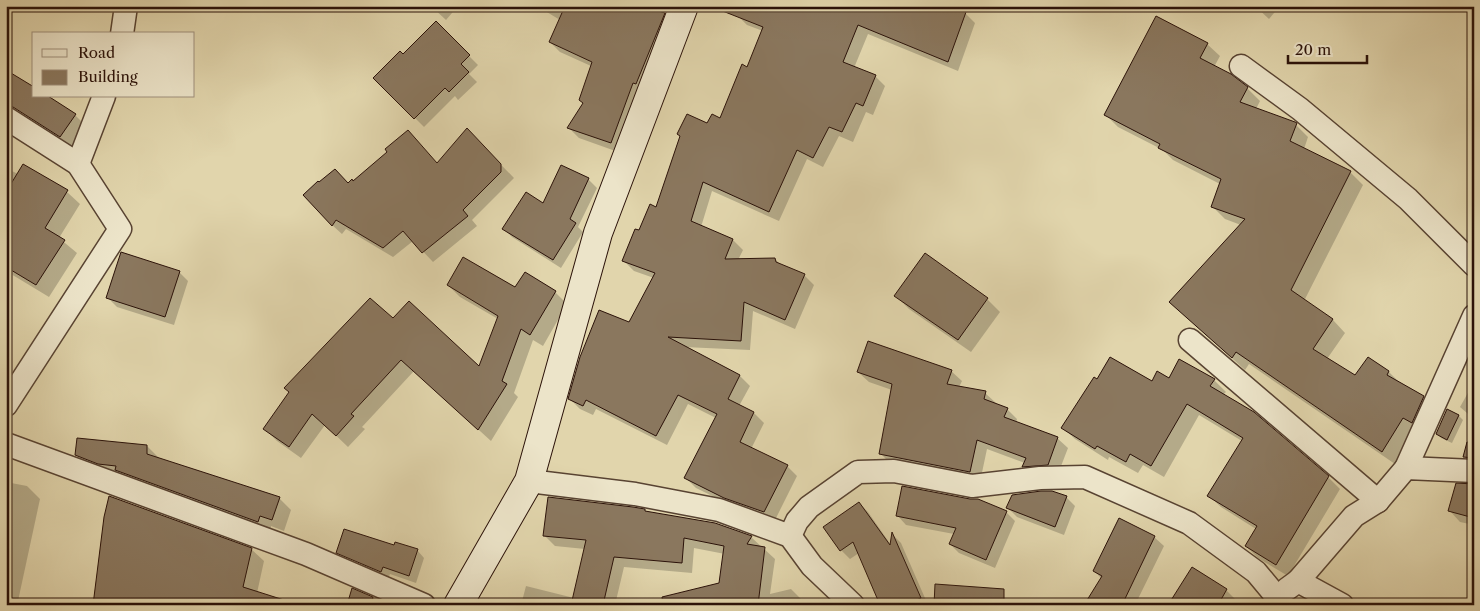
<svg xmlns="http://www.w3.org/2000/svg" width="1480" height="611" viewBox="0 0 1480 611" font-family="'Libre Caslon Text',serif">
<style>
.shadow{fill:#0003}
.building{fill:#8a775e;stroke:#2b1209}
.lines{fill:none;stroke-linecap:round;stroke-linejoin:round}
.street-casing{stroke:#584332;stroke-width:25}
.secondary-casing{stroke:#2b1209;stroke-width:30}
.street{stroke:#ece4c9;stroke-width:22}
.secondary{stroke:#ece4c9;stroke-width:28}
</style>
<rect width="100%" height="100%" fill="#e1d5ac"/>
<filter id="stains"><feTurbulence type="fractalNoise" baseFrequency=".004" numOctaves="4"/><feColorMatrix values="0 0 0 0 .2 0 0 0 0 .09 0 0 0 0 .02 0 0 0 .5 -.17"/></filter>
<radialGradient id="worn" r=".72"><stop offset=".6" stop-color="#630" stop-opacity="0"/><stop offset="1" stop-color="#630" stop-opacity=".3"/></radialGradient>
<g class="shadow">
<path d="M 431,6 L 458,6 L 446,20 Z"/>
<path d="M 537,6 L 666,6 L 662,14 L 674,24 L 621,153 L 579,138 L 569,128 L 584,103 L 591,66 L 560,52 L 550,42 L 560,20 Z"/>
<path d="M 741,6 L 953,6 L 951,10 L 965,13 L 975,23 L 958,71 L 868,34 L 854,68 L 875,76 L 885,86 L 873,115 L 866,112 L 853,142 L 839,136 L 823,167 L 807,159 L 779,221 L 712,191 L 701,227 L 733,240 L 743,250 L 738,260 L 775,259 L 781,265 L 804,275 L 814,285 L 795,329 L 753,311 L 750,350 L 684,347 L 740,376 L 750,386 L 739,406 L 754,413 L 764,423 L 751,449 L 787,466 L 797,476 L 774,522 L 735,507 L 696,488 L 686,478 L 716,418 L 688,404 L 667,445 L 596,409 L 593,415 L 580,409 L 569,398 L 629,324 L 654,278 L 634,271 L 624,261 L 639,231 L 657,208 L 708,125 L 721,120 L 748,68 L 763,31 L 747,25 L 737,15 Z"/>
<path d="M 1255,6 L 1280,6 L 1269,19 Z"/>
<path d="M 436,23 L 478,65 L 469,74 L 477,82 L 458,100 L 455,96 L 424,127 L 375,78 L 403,56 Z"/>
<path d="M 1207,44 L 1220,56 L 1214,67 L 1247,88 L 1260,101 L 1256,109 L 1294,123 L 1308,137 L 1304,149 L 1350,172 L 1363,185 L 1304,301 L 1333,320 L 1345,333 L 1327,359 L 1355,377 L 1368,358 L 1389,372 L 1401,384 L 1423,397 L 1436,410 L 1416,430 L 1395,464 L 1249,364 L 1245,370 L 1183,314 L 1241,225 L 1225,219 L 1212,206 L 1220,184 L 1173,160 L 1163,150 L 1118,127 L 1106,115 Z"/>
<path d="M 6,71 L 34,96 L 75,115 L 88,128 L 74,149 L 6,114 Z"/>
<path d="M 467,130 L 514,178 L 472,220 L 477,226 L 433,262 L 413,241 L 393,257 L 346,229 L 342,234 L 332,225 L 348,184 L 438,164 Z"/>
<path d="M 23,166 L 67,192 L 80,204 L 59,238 L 77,253 L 49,297 L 6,271 L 6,168 L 18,174 Z"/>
<path d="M 562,167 L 588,179 L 597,188 L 578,227 L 583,232 L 561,268 L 512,237 L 504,229 L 544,205 Z"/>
<path d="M 179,272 L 188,281 L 174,325 L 117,307 L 108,298 Z"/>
<path d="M 448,285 L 555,292 L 567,304 L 543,346 L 533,340 L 514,393 L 518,397 L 491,441 L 414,371 L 362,427 L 365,429 L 348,447 L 325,425 L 301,458 L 277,441 L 265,429 L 393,320 L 480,368 L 498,319 L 460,297 Z"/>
<path d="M 896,296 L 987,299 L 1000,312 L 971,352 L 909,309 Z"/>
<path d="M 1180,360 L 1214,380 L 1226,392 L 1223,395 L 1328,477 L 1340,489 L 1288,576 L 1258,558 L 1246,546 L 1256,529 L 1221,507 L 1209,496 L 1242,441 L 1199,415 L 1164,477 L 1143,465 L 1138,473 L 1109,457 L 1108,460 L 1075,439 L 1063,428 L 1098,381 L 1153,382 L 1169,379 Z"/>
<path d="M 951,371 L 962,381 L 959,387 L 985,393 L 996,403 L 995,405 L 1007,409 L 1017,419 L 1016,423 L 1057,438 L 1068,448 L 1058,474 L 1034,476 L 1024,467 L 1025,463 L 987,449 L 980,482 L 891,464 L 880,453 L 892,390 L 869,382 L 858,372 Z"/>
<path d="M 1474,382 L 1474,419 L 1460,407 Z"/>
<path d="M 1448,410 L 1459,416 L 1463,420 L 1452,443 L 1441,438 L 1437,434 Z"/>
<path d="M 147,446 L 159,458 L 279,498 L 291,510 L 284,531 L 271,526 L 270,533 L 88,467 L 76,455 Z"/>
<path d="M 6,482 L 27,486 L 40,499 L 18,601 L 6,599 Z"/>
<path d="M 1474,485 L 1474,525 L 1460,522 L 1450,511 Z"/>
<path d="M 1066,497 L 1075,506 L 1064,535 L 1017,517 L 1008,508 Z"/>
<path d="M 859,503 L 868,512 L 891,545 L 893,535 L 901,543 L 928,605 L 881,605 L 859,553 L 850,559 L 841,550 L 825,528 Z"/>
<path d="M 646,512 L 751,537 L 775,559 L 770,594 L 791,589 L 802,600 L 803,605 L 693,605 L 720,584 L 725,554 L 694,548 L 692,573 L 624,567 L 615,605 L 521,605 L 526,586 L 574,598 L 585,549 L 555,546 L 545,536 Z"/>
<path d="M 1006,512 L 1015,521 L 995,568 L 959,553 L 950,544 L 954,534 L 906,525 L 897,515 Z"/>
<path d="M 1154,537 L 1164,546 L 1135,605 L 1085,605 L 1102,579 L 1094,571 Z"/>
<path d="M 394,547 L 417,550 L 424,558 L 416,583 L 390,574 L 388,579 L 368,570 L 361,563 Z"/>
<path d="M 251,549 L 264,561 L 257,593 L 293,605 L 94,605 Z"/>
<path d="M 1192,569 L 1226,590 L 1235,599 L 1232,605 L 1170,605 Z"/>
<path d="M 353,590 L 373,598 L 379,605 L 349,605 Z"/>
</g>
<g class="building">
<path d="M 565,6 L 640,6 L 665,13 L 636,84 L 633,83 L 611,143 L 567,128 L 583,103 L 579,100 L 592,62 L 549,42 Z"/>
<path d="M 715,6 L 944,6 L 966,12 L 948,62 L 858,25 L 843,62 L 876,75 L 863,106 L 856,103 L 842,132 L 829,127 L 813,158 L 797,150 L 769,212 L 703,182 L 691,221 L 733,239 L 725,259 L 775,258 L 776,262 L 805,274 L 785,320 L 744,302 L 741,341 L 668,337 L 740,375 L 728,399 L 754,412 L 740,442 L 788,465 L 764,512 L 724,498 L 684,478 L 717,414 L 678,395 L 656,436 L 586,400 L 583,406 L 568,399 L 580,357 L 599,310 L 629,322 L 655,273 L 622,261 L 635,229 L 639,230 L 650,204 L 656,207 L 680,136 L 677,134 L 687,114 L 707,123 L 712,114 L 720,118 L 742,64 L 747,67 L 763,27 L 715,8 Z"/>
<path d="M 1156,16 L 1208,43 L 1200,58 L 1231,74 L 1248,87 L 1240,102 L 1295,122 L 1297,123 L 1290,141 L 1351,171 L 1291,290 L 1333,319 L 1313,349 L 1355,375 L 1368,357 L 1389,371 L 1387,375 L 1424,396 L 1412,423 L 1403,418 L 1382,452 L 1236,352 L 1232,358 L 1169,302 L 1245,219 L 1211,207 L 1221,179 L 1158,148 L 1160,144 L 1104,115 Z"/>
<path d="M 436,21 L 470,55 L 461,64 L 469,72 L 449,92 L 445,88 L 414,119 L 373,78 L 400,51 L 403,54 Z"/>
<path d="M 6,70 L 34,87 L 34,96 L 48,96 L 76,114 L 60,137 L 13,107 L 6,105 Z"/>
<path d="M 467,128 L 501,164 L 501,172 L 463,210 L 468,216 L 422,253 L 403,231 L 383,248 L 336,220 L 332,226 L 303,195 L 318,181 L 319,182 L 335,169 L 348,183 L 352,179 L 353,181 L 387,152 L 385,149 L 408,130 L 437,163 Z"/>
<path d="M 23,164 L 68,190 L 45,228 L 65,240 L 36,285 L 6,267 L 6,192 Z"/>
<path d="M 561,165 L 589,178 L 570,219 L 576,223 L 553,260 L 502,229 L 526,192 L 543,203 Z"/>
<path d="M 121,252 L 180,271 L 165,317 L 106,298 Z"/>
<path d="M 925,253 L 988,298 L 958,340 L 894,296 Z"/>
<path d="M 463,257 L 515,287 L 525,272 L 556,291 L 530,335 L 521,329 L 502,381 L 507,384 L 478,430 L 401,360 L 351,414 L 354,416 L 336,436 L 312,414 L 289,447 L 263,429 L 289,392 L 284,388 L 370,298 L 393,318 L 409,301 L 479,366 L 498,316 L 447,285 Z"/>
<path d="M 868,341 L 952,370 L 947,384 L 986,391 L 984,399 L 1008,408 L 1004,417 L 1058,437 L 1048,465 L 1022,467 L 1026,458 L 977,440 L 970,472 L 879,454 L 892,384 L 857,372 Z"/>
<path d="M 1110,357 L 1152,381 L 1157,371 L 1169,378 L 1179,359 L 1215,379 L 1210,386 L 1254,412 L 1329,476 L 1276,565 L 1245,546 L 1257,526 L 1207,496 L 1243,438 L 1187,404 L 1151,466 L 1130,454 L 1126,462 L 1097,446 L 1095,449 L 1061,428 L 1094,377 L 1097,379 Z"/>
<path d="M 1447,409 L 1459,415 L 1447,440 L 1436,434 Z"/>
<path d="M 77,438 L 147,445 L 147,454 L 280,497 L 272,520 L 260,516 L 258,522 L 115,470 L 116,466 L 98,464 L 75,455 Z"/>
<path d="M 1467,442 L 1474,443 L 1474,458 L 1463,457 Z"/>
<path d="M 1456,483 L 1474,484 L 1474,518 L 1448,511 Z"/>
<path d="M 902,486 L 970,499 L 978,499 L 1007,511 L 986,560 L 949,544 L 956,528 L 896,516 Z"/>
<path d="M 1041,491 L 1052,491 L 1067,496 L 1055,527 L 1006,508 L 1012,495 Z"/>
<path d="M 109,496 L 252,548 L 243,587 L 284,600 L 283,605 L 93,605 L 104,517 Z"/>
<path d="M 548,497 L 633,507 L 645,509 L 645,511 L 715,523 L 752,536 L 747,544 L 765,547 L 758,605 L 663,605 L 662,597 L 719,583 L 724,546 L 684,538 L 682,563 L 614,557 L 603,605 L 571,605 L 586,540 L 543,536 Z"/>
<path d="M 859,502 L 890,545 L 892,532 L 921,598 L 906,605 L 880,605 L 853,542 L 840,551 L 823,527 Z"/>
<path d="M 1119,518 L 1155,536 L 1122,605 L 1084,605 L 1102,576 L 1093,571 Z"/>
<path d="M 344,529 L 394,545 L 395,542 L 418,549 L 409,576 L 383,567 L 381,572 L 336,553 Z"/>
<path d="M 1192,567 L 1227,589 L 1218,605 L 1168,605 Z"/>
<path d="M 935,584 L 1004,589 L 1004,605 L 934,605 Z"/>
<path d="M 352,588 L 373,597 L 371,605 L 347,605 Z"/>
</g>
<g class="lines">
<defs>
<g id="street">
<path d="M 122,34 L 126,6"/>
<path d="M 1241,66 L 1300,109 L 1408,199 L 1474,265"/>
<path d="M 6,118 L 78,164 L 120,229 L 6,405"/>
<path d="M 78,164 L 104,96"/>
<path d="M 1190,340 L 1378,501"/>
<path d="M 6,444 L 306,554 L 424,605"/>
<path d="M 1406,468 L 1474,316"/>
<path d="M 529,481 L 635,494 L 719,510 L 790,536 L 812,566 L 853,605"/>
<path d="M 790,536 L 797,521 L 809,507 L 858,472 L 894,471 L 972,486 L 1040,478 L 1085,477 L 1189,523 L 1256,572 L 1276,596 L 1273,605"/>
<path d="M 1298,581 L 1354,516 L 1378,501 L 1406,468 L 1474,471"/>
<path d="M 1287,589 L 1298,581 L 1342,605"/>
</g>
<path id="secondary" d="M 458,605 L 529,481 L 598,233 L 684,6"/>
</defs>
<use href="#street" class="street-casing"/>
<use href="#secondary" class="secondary-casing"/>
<use href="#street" class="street"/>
<use href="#secondary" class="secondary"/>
</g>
<rect width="1480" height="611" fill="none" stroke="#e1d5ac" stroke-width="25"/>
<rect x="8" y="8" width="1465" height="596" fill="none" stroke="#2b1209" stroke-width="2.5"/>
<rect x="12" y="12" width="1455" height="586" fill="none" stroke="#2b1209"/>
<rect x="32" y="32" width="162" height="65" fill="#ece4c9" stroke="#9f907c"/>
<rect x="42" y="49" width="25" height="8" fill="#ece4c9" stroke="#9f907c"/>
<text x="78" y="58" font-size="15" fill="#2b1209">Road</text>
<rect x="42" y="70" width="25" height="15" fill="#8a775e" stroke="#9f907c"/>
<text x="78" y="82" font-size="15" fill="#2b1209">Building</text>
<path d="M1288 55v8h79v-8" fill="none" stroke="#2b1209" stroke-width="2.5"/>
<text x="1295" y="55" font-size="15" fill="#2b1209" stroke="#ece4c9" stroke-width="4" paint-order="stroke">20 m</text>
<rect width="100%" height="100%" filter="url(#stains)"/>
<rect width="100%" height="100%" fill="url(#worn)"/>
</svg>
